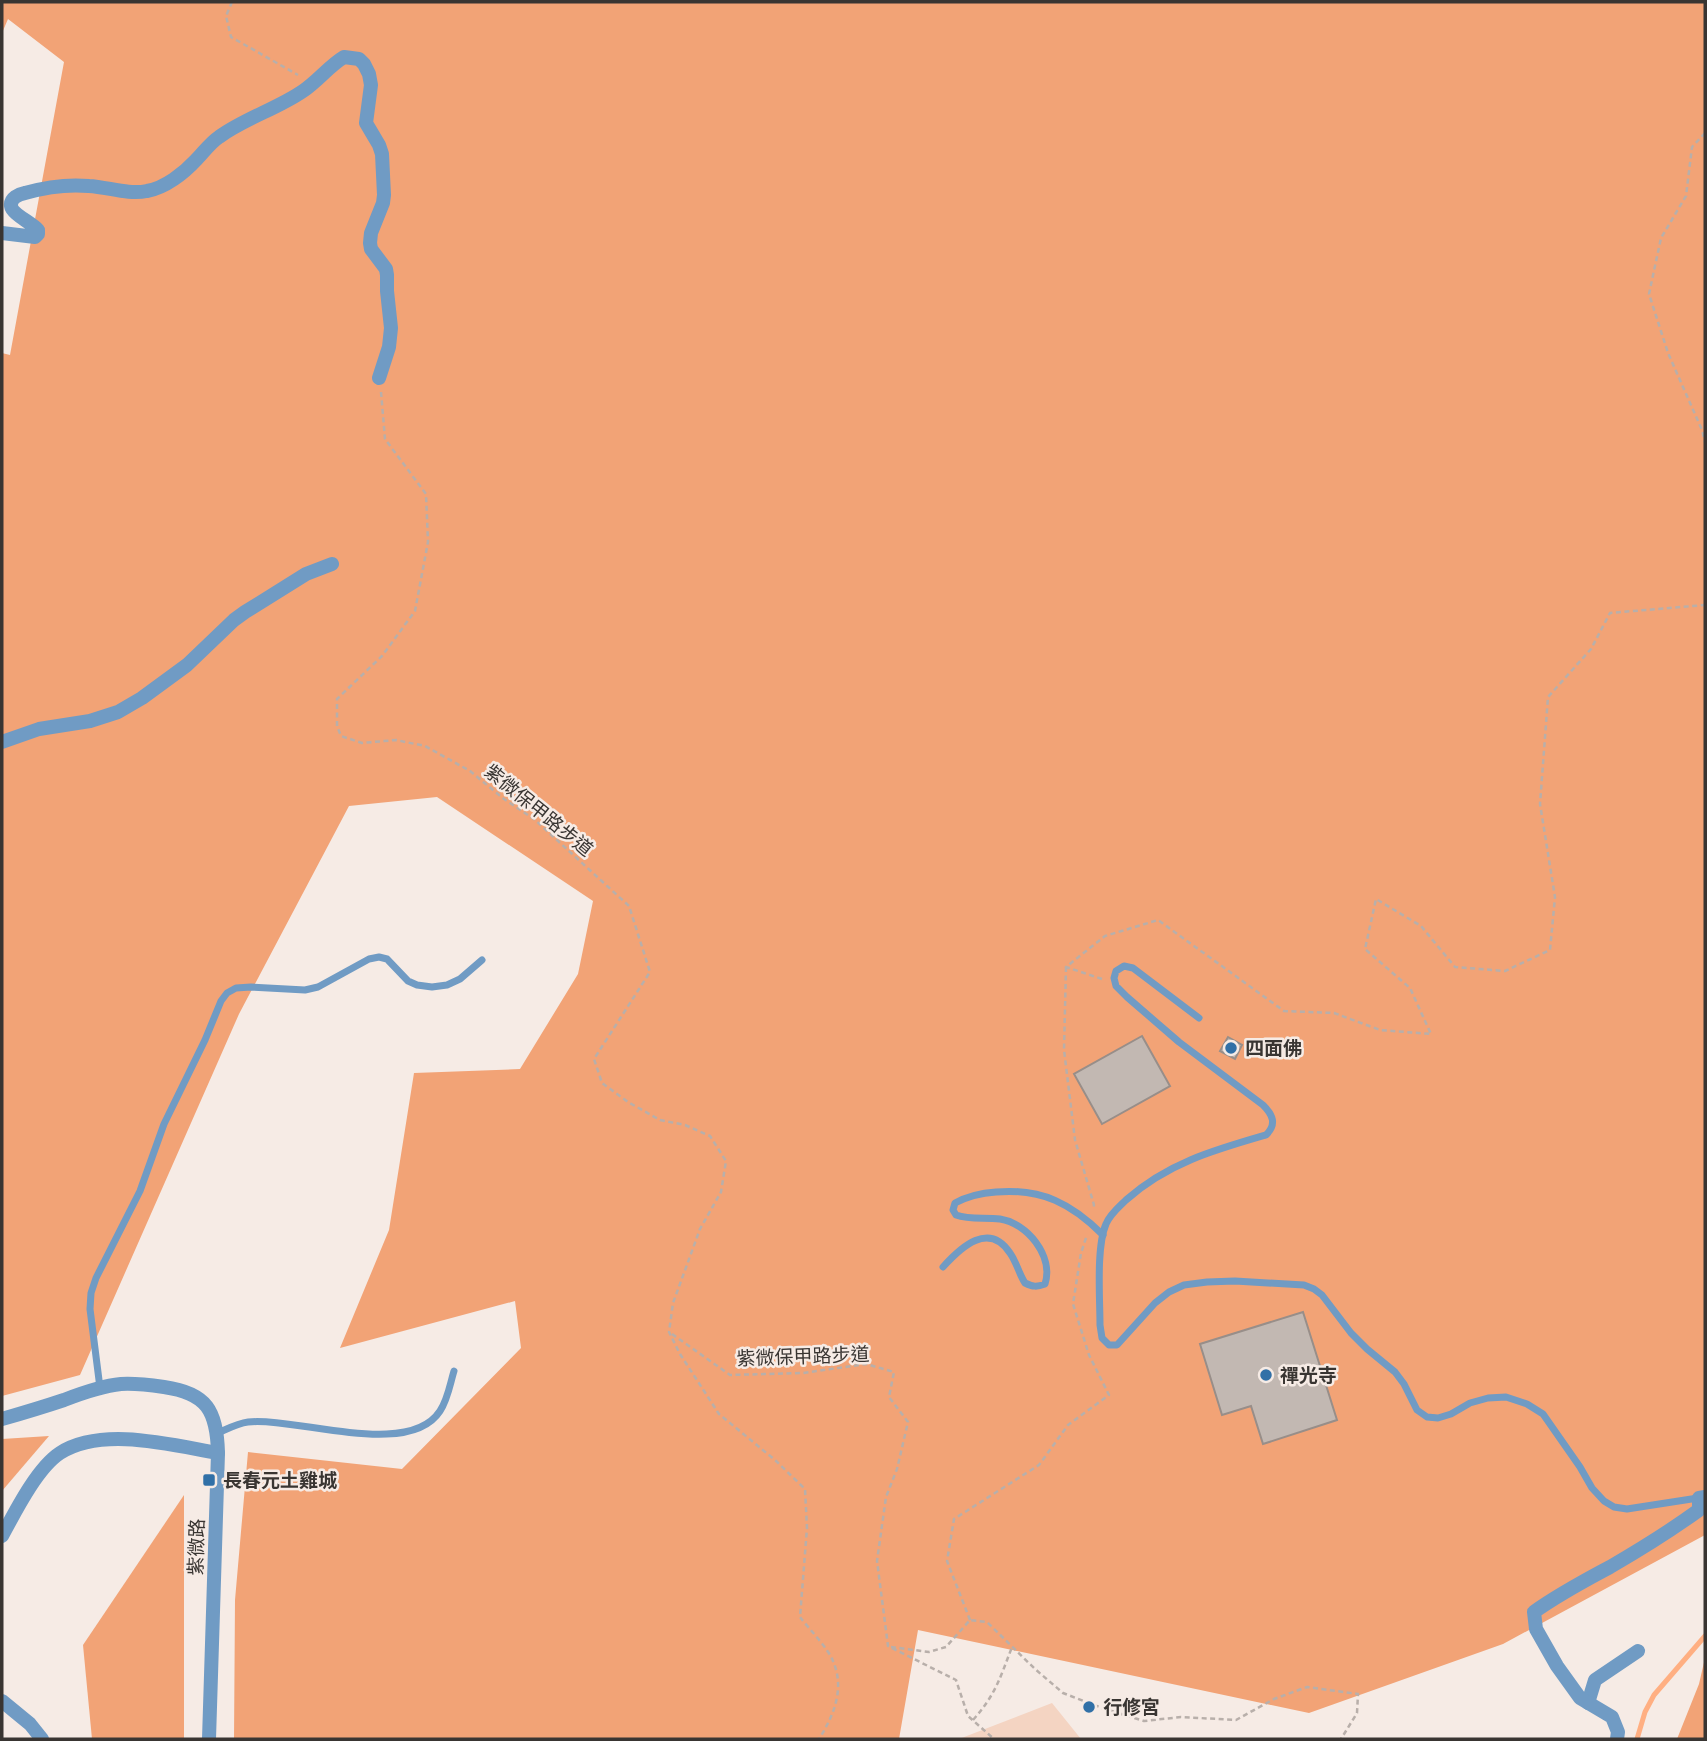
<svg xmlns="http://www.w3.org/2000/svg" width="1707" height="1741" viewBox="0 0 1707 1741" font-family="'Fira Sans Condensed','Noto Sans TC',sans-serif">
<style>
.green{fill:#f4d4c2}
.forest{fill:#f2a376}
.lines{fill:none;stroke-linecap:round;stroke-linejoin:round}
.stream{stroke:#ffaf82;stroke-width:5}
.building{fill:#c2b8b2;stroke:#988e89;stroke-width:2}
.path{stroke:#b8afaa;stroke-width:2.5;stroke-dasharray:5 3.5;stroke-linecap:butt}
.service{stroke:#709bc4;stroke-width:7}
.minor{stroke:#709bc4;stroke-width:14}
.tertiary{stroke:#709bc4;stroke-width:14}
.poi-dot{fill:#3170a7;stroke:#f6ebe5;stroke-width:2.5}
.labels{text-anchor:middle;stroke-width:5;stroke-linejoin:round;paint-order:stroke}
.street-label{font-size:19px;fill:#393532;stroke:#f6ebe5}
.poi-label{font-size:19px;font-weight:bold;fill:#393532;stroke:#f6ebe5;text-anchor:start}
</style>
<rect width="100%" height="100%" fill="#f6ebe5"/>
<path class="green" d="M 1052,1703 L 1081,1739 L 959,1739 Z"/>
<g class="forest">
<path d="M 2,2 L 1705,2 L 1705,1535 L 1503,1644 L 1309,1713 L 918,1630 L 899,1739 L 234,1739 L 235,1600 L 248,1452 L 402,1469 L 521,1348 L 515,1301 L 340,1348 L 389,1230 L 414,1073 L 520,1069 L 578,974 L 593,901 L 437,797 L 349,806 L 239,1014 L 80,1375 L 2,1396 L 2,353 L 10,355 L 64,62 L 8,19 L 2,33 Z"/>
<path d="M 49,1436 L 2,1491 L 2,1439 Z"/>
<path d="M 184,1495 L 184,1739 L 92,1739 L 83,1645 Z"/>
<path d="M 1705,1658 L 1705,1739 L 1677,1739 L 1699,1684 Z"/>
</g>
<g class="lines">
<path class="stream" d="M 1637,1739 L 1645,1712 L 1654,1695 L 1705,1636"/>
</g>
<g class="building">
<path d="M 1142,1036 L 1170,1086 L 1102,1124 L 1074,1074 Z"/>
<path d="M 1228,1037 L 1242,1045 L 1235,1059 L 1220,1051 Z"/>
<path d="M 1303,1312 L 1337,1420 L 1263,1444 L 1251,1406 L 1222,1415 L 1200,1344 Z"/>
</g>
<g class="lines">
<g class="path">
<path d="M 232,2 L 226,16 L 231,37 L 298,75"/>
<path d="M 1705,133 L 1692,147 L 1686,196 L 1661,238 L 1649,294 L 1668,353 L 1702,430 L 1705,442"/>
<path d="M 381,392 L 385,439 L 426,494 L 428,542 L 415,611 L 382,656 L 337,699 L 337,726 L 341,736 L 362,743 L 396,740 L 425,746 L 470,771 L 504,799 L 534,819 L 629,906 L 650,972 L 594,1059 L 602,1083 L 628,1102 L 660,1120 L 685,1125 L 710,1136 L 726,1161 L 721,1192 L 700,1229 L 673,1303 L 669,1332 L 680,1354 L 719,1414 L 775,1460 L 805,1489 L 807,1528 L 800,1617 C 809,1629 828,1648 833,1661 C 845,1689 834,1715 819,1739"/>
<path d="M 1066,967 L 1064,1050 L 1075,1140 L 1094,1205 L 1093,1209"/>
<path d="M 1102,979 L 1066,967 L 1105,936 L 1158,920 L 1284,1011 L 1334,1013 L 1380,1030 L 1431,1034 L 1410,988 L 1365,949 L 1376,899 L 1421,926 L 1455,967 L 1505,971 L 1550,950 L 1555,897 L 1540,804 L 1548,697 L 1591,649 L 1610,613 L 1705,605"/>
<path d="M 672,1334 L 730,1375 L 803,1373 L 866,1364 L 894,1372 L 889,1397 L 908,1422 L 897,1469 L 886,1497 L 877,1561 L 888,1646 L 956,1680 L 968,1716 L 994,1739"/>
<path d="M 970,1620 L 947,1561 L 954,1519 L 1039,1465 L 1068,1425 L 1109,1395 L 1089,1355 L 1073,1304 L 1081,1253 L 1087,1235"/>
<path d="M 891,1647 L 929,1652 L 946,1647 L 970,1620 L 987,1622 L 1035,1669 L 1063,1693 L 1102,1708 L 1144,1721 L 1181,1717 L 1236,1720 L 1274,1699 L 1307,1687 L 1358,1694 L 1357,1713 L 1341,1739"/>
<path d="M 973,1720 C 996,1694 1000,1678 1012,1647"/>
</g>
<g class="service">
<path d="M 1199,1018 L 1133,968 L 1124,966 L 1116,971 L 1114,978 L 1116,986 L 1127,997 L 1179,1042 L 1263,1105 C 1273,1115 1277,1124 1266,1135 C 1214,1150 1168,1163 1126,1200 C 1119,1207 1110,1214 1106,1224 C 1096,1247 1100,1299 1100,1325 L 1102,1338 L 1109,1345 L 1117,1345 L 1155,1303 L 1169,1292 L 1184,1285 L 1207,1282 L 1235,1281 L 1304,1285 L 1314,1289 L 1322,1295 L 1351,1333 L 1367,1349 L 1395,1372 L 1404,1384 L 1417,1410 L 1427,1417 L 1438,1418 L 1451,1414 L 1470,1403 L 1488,1398 L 1506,1397 L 1527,1404 L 1543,1414 L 1580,1467 L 1592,1488 L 1604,1501 L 1614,1507 L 1627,1509 L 1698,1498"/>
<path d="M 943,1267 C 961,1247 989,1221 1010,1253 C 1017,1263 1019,1274 1025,1283 C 1033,1287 1037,1287 1045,1284 C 1054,1256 1027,1223 1000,1219 C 985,1217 970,1220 956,1215 L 953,1210 L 955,1203 C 968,1196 981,1193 996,1192 C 1042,1188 1072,1204 1103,1235"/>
<path d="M 100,1388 L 90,1309 L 91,1293 L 96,1278 L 140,1191 L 164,1124 L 205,1040 L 221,1001 L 227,993 L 236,988 L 251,987 L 305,990 L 318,987 L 369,959 L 379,957 L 387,959 L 408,981 L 417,985 L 432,987 L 447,985 L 460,979 L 482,960"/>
<path d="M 218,1433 C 227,1429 238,1423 248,1422 C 297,1417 409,1459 440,1411 C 448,1399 450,1384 454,1371"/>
</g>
<g class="minor">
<path d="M 2,233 L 35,237 L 38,234 L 38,230 C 32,223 12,214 11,206 C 10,198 19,194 25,193 C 46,187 67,184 89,186 C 108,187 128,195 147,191 C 165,188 184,173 196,160 C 204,152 210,143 219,137 C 245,118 277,109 303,91 C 318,81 329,66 344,57 L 359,59 L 364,64 L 369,74 L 371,85 L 366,123 L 379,145 L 382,154 L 384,195 L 383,203 L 371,233 L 370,243 L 371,249 L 386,269 L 387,275 L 387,291 L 391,328 L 389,347 L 379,378"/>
<path d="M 2,742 L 39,729 L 90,721 L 118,712 L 142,698 L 187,665 L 234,620 L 245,612 L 306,574 L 332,564"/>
<path d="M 2,1536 C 15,1512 37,1468 60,1453 C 102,1426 172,1445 218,1453"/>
<path d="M 2,1701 L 30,1724 L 42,1739"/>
<path d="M 1588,1703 L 1595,1680 L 1638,1651"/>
<path d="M 1617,1739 L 1618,1732 L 1612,1717 L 1580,1698 L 1557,1666 L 1536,1629 L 1534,1612 C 1559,1594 1584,1581 1610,1567 C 1641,1549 1670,1531 1699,1510 L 1699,1498 L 1705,1497"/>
</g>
<path class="tertiary" d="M 2,1419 C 23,1413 43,1407 64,1400 C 82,1393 101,1386 121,1384 C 136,1383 150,1385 164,1387 C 207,1393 217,1411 218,1453 L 209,1739"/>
</g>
<g class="poi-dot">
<circle cx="1231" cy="1048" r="7"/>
<circle cx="1266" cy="1375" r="7"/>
<rect x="202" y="1473" width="14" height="14" rx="3.5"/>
<circle cx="1089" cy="1707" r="7"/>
</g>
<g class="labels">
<g class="street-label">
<text transform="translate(539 810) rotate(39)" y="7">紫微保甲路步道</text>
<text transform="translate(803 1356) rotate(-2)" y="7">紫微保甲路步道</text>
<text transform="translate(196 1547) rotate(-88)" y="7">紫微路</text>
</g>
<g class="poi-label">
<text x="1245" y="1055">四面佛</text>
<text x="1280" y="1382">禪光寺</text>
<text x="223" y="1487">長春元土雞城</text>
<text x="1103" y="1714">行修宮</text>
</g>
</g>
<rect width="1707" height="1741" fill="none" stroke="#393532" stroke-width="7"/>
</svg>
